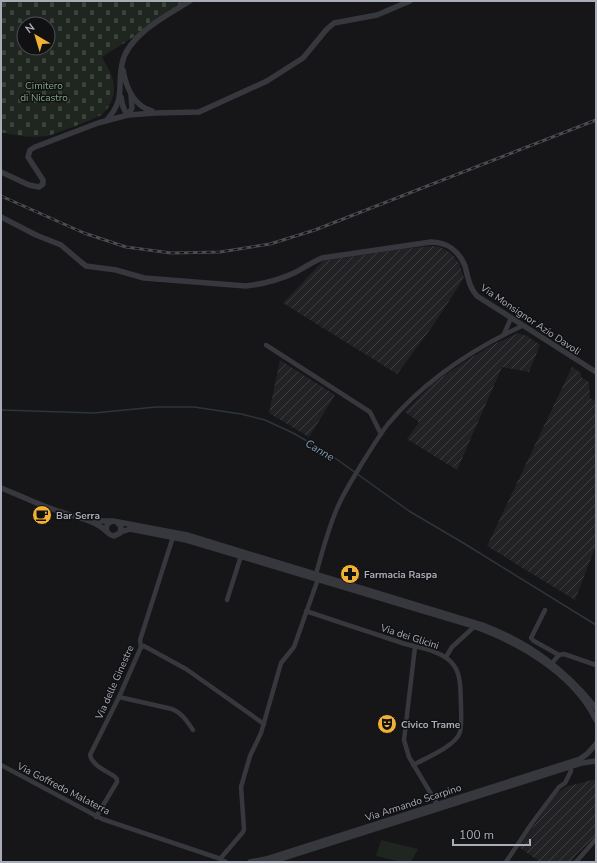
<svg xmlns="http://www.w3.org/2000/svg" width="597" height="863" viewBox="0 0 597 863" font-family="'Nunito Sans',sans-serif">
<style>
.industrial{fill:url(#industrial-furrows)}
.grass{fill:#1e261f}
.cemetery{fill:url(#cemetery-stones);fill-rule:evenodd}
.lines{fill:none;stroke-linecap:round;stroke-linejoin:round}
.stream{stroke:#2c353c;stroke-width:1.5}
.minor{stroke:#37383d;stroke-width:4.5}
.tertiary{stroke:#37383d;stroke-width:5.5}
.rail-casing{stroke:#4a4c52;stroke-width:3}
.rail{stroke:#111113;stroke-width:1.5;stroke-dasharray:4.5;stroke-linecap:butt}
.labels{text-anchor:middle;stroke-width:3;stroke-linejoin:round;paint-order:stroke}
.park-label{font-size:10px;fill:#7fa381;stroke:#111113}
.street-label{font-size:10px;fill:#a8adb8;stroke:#111113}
.poi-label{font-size:10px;font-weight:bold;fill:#a8adb8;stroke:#111113;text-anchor:start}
.water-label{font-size:11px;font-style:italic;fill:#7f9bb3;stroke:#111113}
</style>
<defs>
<pattern id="industrial-furrows" width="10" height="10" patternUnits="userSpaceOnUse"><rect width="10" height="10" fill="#222225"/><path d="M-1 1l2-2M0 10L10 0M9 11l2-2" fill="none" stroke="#3f3f43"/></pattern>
<pattern id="cemetery-stones" width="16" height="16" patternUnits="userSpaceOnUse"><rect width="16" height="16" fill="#1e261f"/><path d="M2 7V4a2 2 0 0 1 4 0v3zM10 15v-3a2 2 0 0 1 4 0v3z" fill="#3c433d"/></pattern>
</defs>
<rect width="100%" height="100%" fill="#161618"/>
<g class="industrial">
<path d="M 433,246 L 440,247 L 451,253 L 459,263 L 464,278 L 432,327 L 397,374 L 283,303 L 323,261 L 404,249 Z"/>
<path d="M 518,333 L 527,336 L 540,345 L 529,372 L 502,367 L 457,470 L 407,439 L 419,422 L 405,412 L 432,384 L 461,364 L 490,346 Z"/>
<path d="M 280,360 L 335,395 L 309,437 L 269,413 Z"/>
<path d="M 572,367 L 581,373 L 581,377 L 589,382 L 590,398 L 596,401 L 596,545 L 575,600 L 487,546 Z"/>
<path d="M 596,779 L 596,836 L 576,855 L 571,862 L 540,862 L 519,847 L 555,795 L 565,787 Z"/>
</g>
<path class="grass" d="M 381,840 L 418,849 L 411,862 L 401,862 L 376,856 Z"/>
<path class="cemetery" d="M 3,1 L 190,1 L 102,57 C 107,67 114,76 114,88 C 114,98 109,109 101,115 C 97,118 52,135 47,136 C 31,138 16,136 1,132 L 1,2 ZM 24,24 L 48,24 L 48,48 L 24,48 Z"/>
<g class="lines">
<path class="stream" d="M 1,410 L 94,413 L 156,407 L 194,407 L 241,414 L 265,420 L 293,433 L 328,453 L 409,511 L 465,544 L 596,625"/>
<g class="minor">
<path d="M 504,334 L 511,318"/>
<path d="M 266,345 L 370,412 L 381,434"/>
<path d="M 316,574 C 323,550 329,524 340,502 C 346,489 354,477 361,465 C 370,451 378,437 388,424 C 424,381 471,350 522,326"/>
<path d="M 227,600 L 241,556"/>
<path d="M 545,610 L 531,638 L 534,641 L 559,655"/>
<path d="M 306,611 C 338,622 370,632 402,643 C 418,648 441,650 452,663 C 462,674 460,691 461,704 C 461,713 462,723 460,732 C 456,746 426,758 413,765"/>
<path d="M 141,647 L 144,646 L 186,669 L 264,724"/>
<path d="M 415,647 L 404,740 L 409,757 L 437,804"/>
<path d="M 446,657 L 452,647 L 475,626"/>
<path d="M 552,663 L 559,655 L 564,654 L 596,665"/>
<path d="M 119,697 L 172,709 C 182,713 187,721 193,730"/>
<path d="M 1,765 L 102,819 L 218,858 L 226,862"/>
<path d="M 96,817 L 117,782 L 117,779 L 114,776 C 106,771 92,765 90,755 L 119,697 L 141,647 L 140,640 L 173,537"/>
<path d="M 220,859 L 243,832 L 244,829 L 241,787 L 250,756 L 261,733 L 281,663 L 294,647 L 318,579"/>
<path d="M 506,862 L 532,823 L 559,787 L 565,783 L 571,771 L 570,767"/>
<path d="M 576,862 L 596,839"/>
</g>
<g class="tertiary">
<path d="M 123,70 C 126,87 134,106 152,111"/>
<path d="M 121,97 C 122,104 123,110 128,115 L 132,108 L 131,95"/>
<path d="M 106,121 C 126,99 117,88 122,64 C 127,35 168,15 190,1"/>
<path d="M 1,172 L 29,185 L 39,187 L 43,184 L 43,180 L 28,157 L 30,150 L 35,147 L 98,123 L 128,115 L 156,113 L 199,112 L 267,81 L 303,58 L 327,29 L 334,23 L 377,15 L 410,1"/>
<path d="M 1,217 L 36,235 L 61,245 L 81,262 L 86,266 L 116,270 L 144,278 L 246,286 C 263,284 279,280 294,273 C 304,268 312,262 322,258 L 431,242 C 447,242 459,251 465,266 C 468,277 469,287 477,296 L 596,372"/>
<path d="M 1,488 C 19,495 37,504 55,510 C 71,516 94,519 106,531"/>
<path d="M 92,521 L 111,521"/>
<path d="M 118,523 L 121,527 L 120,533 L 114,536 C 104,534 104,523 113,521 L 187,535 L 485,626 C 531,644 565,670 596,708"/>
<path d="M 121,532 L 130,529 L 186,540 L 467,624 C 515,640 573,672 596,720"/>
<path d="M 250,862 L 266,859 L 580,759 L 587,754 L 596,744"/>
<path d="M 271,862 L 582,763 L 596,761"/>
</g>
<defs>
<path id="rail" d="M 1,196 L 84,233 L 126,247 L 171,253 L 220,252 L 270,244 L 315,230 L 596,120"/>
</defs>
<use href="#rail" class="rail-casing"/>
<use href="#rail" class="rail"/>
</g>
<defs>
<symbol id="cafe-disc" viewBox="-11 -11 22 22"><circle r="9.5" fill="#f2b134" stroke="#111113"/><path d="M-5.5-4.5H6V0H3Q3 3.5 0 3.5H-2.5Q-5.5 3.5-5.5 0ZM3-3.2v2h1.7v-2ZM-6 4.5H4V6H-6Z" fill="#111"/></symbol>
<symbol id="pharmacy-disc" viewBox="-11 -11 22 22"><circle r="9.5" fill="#f2b134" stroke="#111113"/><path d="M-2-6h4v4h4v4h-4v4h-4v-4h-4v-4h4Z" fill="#111"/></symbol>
<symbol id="theatre-disc" viewBox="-11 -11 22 22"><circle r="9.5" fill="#f2b134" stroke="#111113"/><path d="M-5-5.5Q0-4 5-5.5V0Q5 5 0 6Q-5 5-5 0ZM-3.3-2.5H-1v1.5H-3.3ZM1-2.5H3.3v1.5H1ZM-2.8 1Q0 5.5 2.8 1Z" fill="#111"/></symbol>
</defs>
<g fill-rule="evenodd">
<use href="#cafe-disc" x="31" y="504" width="22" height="22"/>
<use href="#pharmacy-disc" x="339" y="563" width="22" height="22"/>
<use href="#theatre-disc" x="376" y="713" width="22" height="22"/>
</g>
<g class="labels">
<g class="park-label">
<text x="44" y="89">Cimitero<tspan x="44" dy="12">di Nicastro</tspan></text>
</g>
<g class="street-label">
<text transform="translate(531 319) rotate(34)" y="4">Via Monsignor Azio Davoli</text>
<text transform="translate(410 636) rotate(18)" y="4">Via dei Glicini</text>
<text transform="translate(114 682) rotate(-66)" y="4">Via delle Ginestre</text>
<text transform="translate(64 788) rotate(27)" y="4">Via Goffredo Malaterra</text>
<text transform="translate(413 802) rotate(-18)" y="4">Via Armando Scarpino</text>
</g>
<g class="poi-label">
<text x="56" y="519">Bar Serra</text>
<text x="364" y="578">Farmacia Raspa</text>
<text x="401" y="728">Civico Trame</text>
</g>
<g class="water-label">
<text transform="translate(320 450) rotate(30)" y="4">Canne</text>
</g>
</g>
<rect width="597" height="863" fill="none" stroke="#a8adb8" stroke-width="4"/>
<g transform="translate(36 36) rotate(322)"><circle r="19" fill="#111113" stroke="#4d4f55"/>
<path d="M0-3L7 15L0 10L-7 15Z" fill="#f2b134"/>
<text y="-6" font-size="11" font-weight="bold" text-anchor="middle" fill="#a8adb8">N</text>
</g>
<path d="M453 839v6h77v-6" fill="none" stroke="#a8adb8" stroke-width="2"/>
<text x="459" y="839" font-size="12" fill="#a8adb8" stroke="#111113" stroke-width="3" paint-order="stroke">100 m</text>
</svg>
